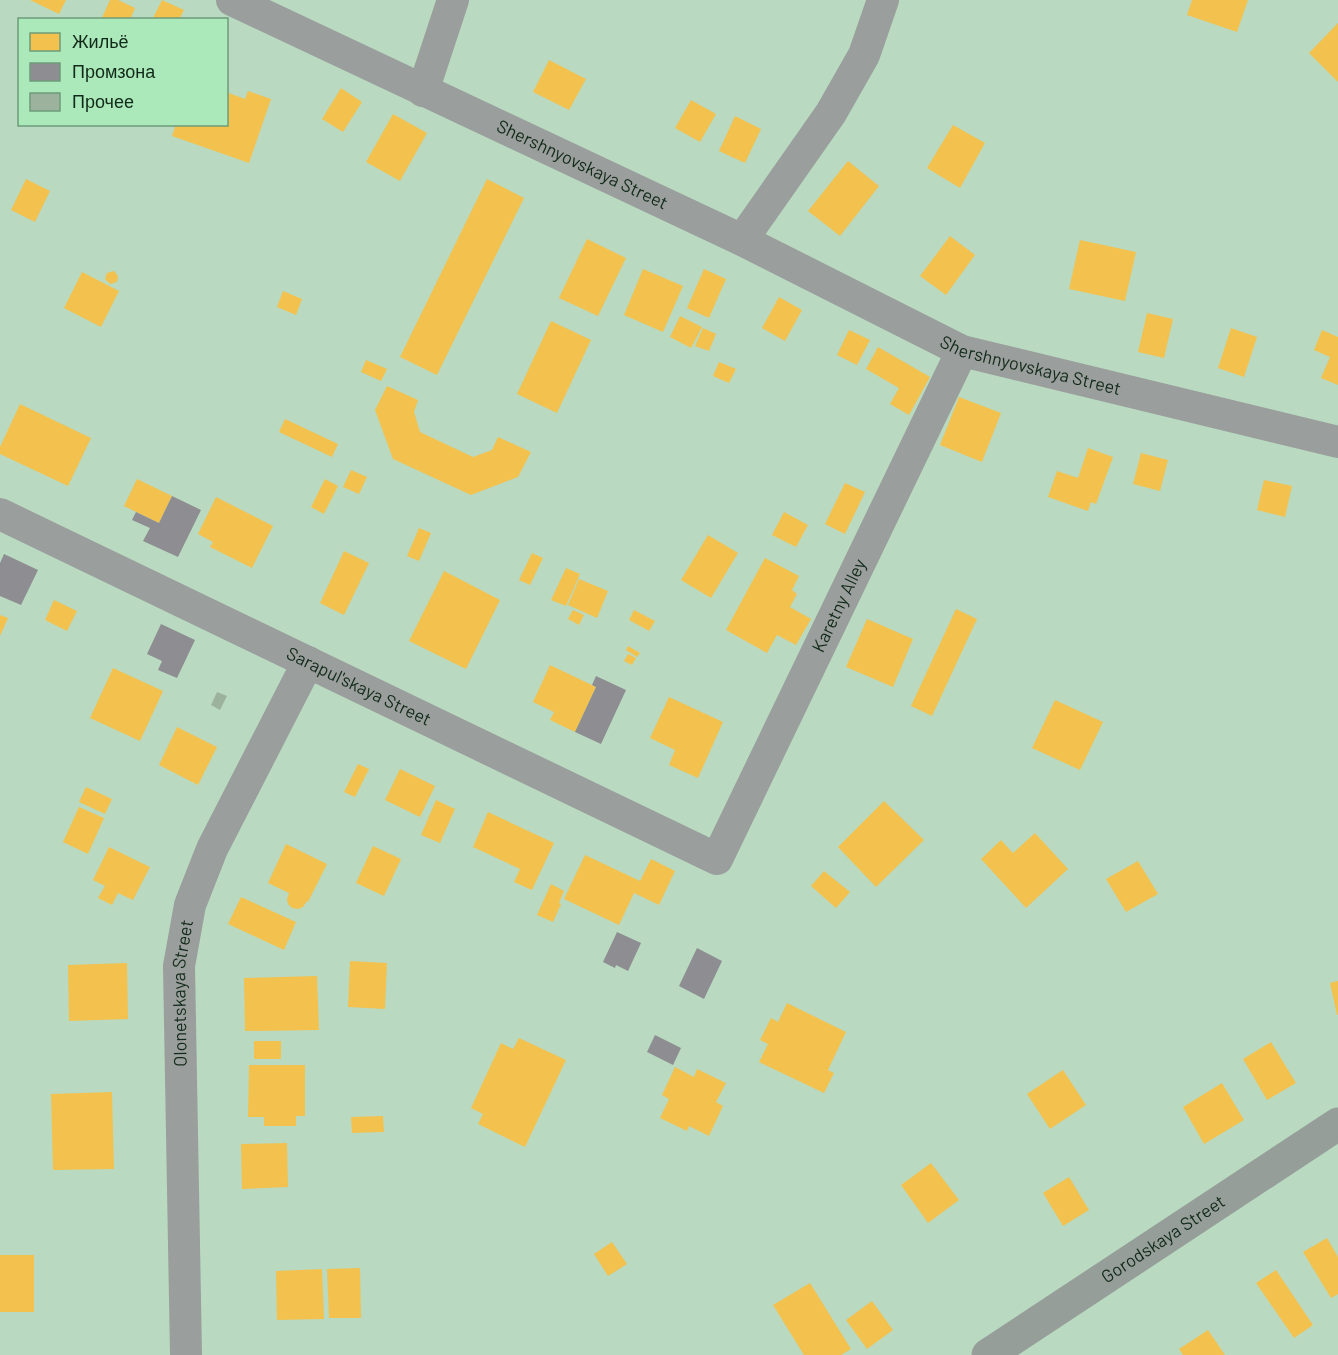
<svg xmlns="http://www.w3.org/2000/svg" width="1338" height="1355" viewBox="0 0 1338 1355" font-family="Barlow,sans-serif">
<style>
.homes{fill:#f2c14e}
.industry{fill:#8d8d92}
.building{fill:#9db29c}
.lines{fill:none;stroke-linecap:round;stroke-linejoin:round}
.street{stroke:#9a9e9c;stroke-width:32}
.secondary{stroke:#969e99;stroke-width:33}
.labels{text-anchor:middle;stroke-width:6;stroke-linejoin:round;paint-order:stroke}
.street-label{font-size:18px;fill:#122a19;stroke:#abe8ba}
</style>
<rect width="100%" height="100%" fill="#b9dac1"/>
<g class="homes">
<path d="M 30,0 L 66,0 L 59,14 Z"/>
<path d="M 110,0 L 118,0 L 135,8 L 130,20 L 101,20 Z"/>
<path d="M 162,0 L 184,10 L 179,20 L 152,20 Z"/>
<path d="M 1192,0 L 1248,0 L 1237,32 L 1187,15 Z"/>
<path d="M 1338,23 L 1338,82 L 1309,53 Z"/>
<path d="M 549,60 L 586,79 L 569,110 L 533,92 Z"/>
<path d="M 341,88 L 362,102 L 343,132 L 322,119 Z"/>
<path d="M 248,91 L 271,99 L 249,163 L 172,136 L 176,124 L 226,124 L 226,92 L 245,99 Z"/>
<path d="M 691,100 L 716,114 L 700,142 L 675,128 Z"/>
<path d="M 393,114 L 427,133 L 400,181 L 366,162 Z"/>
<path d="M 735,116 L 761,129 L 745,163 L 719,151 Z"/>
<path d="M 953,125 L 985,143 L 960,188 L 927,168 Z"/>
<path d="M 848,161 L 879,186 L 840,236 L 808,211 Z"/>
<path d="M 26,179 L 50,191 L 35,222 L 11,210 Z"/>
<path d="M 487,179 L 524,198 L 437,375 L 400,357 Z"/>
<path d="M 950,236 L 975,255 L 946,295 L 920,276 Z"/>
<path d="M 587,239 L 626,258 L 598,316 L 559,298 Z"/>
<path d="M 1080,240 L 1136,252 L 1125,301 L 1069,289 Z"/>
<path d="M 643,269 L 683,286 L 663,332 L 624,315 Z"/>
<path d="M 704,269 L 726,279 L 709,318 L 687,308 Z"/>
<path d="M 114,271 L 118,276 L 117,282 L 110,284 L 105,279 L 107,273 Z"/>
<path d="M 82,272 L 119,291 L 101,327 L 64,308 Z"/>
<path d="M 283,291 L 302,299 L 296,315 L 277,307 Z"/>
<path d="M 779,297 L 802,310 L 785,341 L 762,328 Z"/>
<path d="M 1147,313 L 1173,319 L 1164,358 L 1138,352 Z"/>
<path d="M 680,316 L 702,327 L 691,348 L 670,337 Z"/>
<path d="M 551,321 L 591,340 L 557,413 L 517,394 Z"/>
<path d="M 703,328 L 716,334 L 709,351 L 695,346 Z"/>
<path d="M 1231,328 L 1257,337 L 1244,377 L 1218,368 Z"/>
<path d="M 849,330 L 870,340 L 857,365 L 837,355 Z"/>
<path d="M 1322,330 L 1338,337 L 1338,385 L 1321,378 L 1330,357 L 1314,350 Z"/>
<path d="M 878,347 L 930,377 L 909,415 L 890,404 L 899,388 L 866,369 Z"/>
<path d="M 366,360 L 387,369 L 381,381 L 361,372 Z"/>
<path d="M 719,362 L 736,369 L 729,383 L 713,376 Z"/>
<path d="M 387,386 L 418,400 L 414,412 L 420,432 L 473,457 L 492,450 L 498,437 L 531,452 L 518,477 L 471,495 L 393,459 L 375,410 Z"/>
<path d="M 959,397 L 1001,413 L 982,462 L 940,445 Z"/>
<path d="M 20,404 L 91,438 L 68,486 L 0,454 L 0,447 Z"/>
<path d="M 285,419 L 338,444 L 332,457 L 279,432 Z"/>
<path d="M 1088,448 L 1113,457 L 1096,504 L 1091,502 L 1088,511 L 1048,497 L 1057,471 L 1078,478 Z"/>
<path d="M 1141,453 L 1168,460 L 1160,491 L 1133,484 Z"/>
<path d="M 351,470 L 367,477 L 359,494 L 343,487 Z"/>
<path d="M 137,479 L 172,496 L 159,523 L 124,506 Z"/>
<path d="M 325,479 L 338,486 L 324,514 L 311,507 Z"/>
<path d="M 1264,480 L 1292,486 L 1285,517 L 1257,510 Z"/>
<path d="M 845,483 L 865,492 L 845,534 L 825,524 Z"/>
<path d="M 216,497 L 273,526 L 252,568 L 210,547 L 213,542 L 198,534 Z"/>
<path d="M 784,512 L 808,525 L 796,547 L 772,535 Z"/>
<path d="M 419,528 L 431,533 L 419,561 L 407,556 Z"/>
<path d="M 708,535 L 738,553 L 711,598 L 681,580 Z"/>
<path d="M 344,551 L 369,563 L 344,615 L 320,603 Z"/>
<path d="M 532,553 L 543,558 L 530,585 L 519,580 Z"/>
<path d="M 765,558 L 799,576 L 792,590 L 797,594 L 790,607 L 811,619 L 796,645 L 777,635 L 767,653 L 726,630 Z"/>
<path d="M 566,568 L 580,574 L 566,606 L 551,600 Z"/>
<path d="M 444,571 L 500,600 L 466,669 L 409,641 Z"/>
<path d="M 579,579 L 608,591 L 597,618 L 568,605 Z"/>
<path d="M 54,600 L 77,611 L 67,631 L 45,620 Z"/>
<path d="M 956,609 L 977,619 L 932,716 L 911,706 Z"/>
<path d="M 573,610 L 584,615 L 579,625 L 568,619 Z"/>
<path d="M 634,610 L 655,621 L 649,631 L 629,620 Z"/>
<path d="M 0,615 L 8,618 L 0,636 Z"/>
<path d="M 867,619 L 913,639 L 893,687 L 846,667 Z"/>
<path d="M 628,646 L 640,653 L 637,657 L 626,650 Z"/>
<path d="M 628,654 L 636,658 L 632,665 L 624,661 Z"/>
<path d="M 550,665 L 596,687 L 575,732 L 550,720 L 554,712 L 533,702 Z"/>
<path d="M 113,668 L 163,691 L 140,741 L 90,718 Z"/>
<path d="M 669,697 L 723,722 L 698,778 L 669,765 L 675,750 L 650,738 Z"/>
<path d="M 1055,700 L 1103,722 L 1080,770 L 1032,748 Z"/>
<path d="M 177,727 L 217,747 L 198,785 L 159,765 Z"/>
<path d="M 358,764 L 369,769 L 355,797 L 344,792 Z"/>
<path d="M 400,769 L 435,786 L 420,817 L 385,800 Z"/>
<path d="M 86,787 L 112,799 L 105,814 L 79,802 Z"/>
<path d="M 436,800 L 455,809 L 440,843 L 421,835 Z"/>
<path d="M 884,801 L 924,840 L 876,887 L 838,847 Z"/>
<path d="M 79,807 L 104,818 L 88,854 L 63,842 Z"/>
<path d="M 488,812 L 554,843 L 532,890 L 514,882 L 520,869 L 473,847 Z"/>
<path d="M 1035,833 L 1068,869 L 1026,908 L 981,859 L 1001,840 L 1013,853 Z"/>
<path d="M 286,844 L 327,864 L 308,902 L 307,901 L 303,907 L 298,909 L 292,908 L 288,904 L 287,899 L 289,893 L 268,883 Z"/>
<path d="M 373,846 L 401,859 L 384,896 L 356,883 Z"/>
<path d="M 109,847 L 150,867 L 133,900 L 118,893 L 112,905 L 98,898 L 105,886 L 93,880 Z"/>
<path d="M 585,855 L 640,881 L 651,859 L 675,871 L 659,905 L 634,893 L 619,925 L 564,899 Z"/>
<path d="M 1138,861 L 1158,894 L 1126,912 L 1106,879 Z"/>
<path d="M 824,871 L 850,892 L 836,908 L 811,886 Z"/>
<path d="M 551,884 L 564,891 L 559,903 L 561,904 L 553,922 L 537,915 Z"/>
<path d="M 241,897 L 296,922 L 284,950 L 228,924 Z"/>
<path d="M 350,961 L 387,963 L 385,1009 L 348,1007 Z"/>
<path d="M 127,963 L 128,1019 L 69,1021 L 68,965 Z"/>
<path d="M 317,976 L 319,1030 L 245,1031 L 244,978 Z"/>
<path d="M 1338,981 L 1338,1015 L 1337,1015 L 1330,983 Z"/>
<path d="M 787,1003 L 846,1032 L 828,1070 L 834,1073 L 824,1093 L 759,1062 L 768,1044 L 760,1040 L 771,1018 L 778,1022 Z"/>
<path d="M 519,1038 L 566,1060 L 525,1147 L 478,1124 L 483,1114 L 471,1108 L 501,1043 L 513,1049 Z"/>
<rect x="254" y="1041" width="27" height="18"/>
<path d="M 1271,1042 L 1296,1083 L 1267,1100 L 1243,1059 Z"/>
<path d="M 249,1065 L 305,1065 L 305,1116 L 296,1116 L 296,1126 L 264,1126 L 264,1117 L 248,1117 Z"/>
<path d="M 675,1067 L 694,1077 L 697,1069 L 726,1083 L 716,1102 L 723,1106 L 709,1136 L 689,1126 L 687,1131 L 660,1118 L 669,1099 L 662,1095 Z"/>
<path d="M 1063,1070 L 1086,1105 L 1050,1129 L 1027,1094 Z"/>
<path d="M 1222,1083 L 1244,1120 L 1204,1144 L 1183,1107 Z"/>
<path d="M 112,1092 L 114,1169 L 53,1170 L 51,1094 Z"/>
<path d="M 383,1116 L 384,1132 L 352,1133 L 351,1117 Z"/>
<path d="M 287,1143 L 288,1187 L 242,1189 L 241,1144 Z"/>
<path d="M 931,1163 L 959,1200 L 928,1223 L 901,1185 Z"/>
<path d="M 1069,1177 L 1089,1210 L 1063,1226 L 1043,1193 Z"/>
<path d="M 1327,1238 L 1338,1257 L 1338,1294 L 1331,1298 L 1303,1252 Z"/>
<path d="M 612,1242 L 627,1264 L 608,1276 L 594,1254 Z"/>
<rect x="0" y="1255" width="34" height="57"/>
<path d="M 360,1268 L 361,1318 L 329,1318 L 327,1269 Z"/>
<path d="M 322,1269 L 324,1319 L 277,1320 L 276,1271 Z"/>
<path d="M 1276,1270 L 1313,1325 L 1294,1338 L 1256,1283 Z"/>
<path d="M 810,1283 L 851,1349 L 841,1355 L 804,1355 L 773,1305 Z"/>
<path d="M 872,1301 L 893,1330 L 867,1349 L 846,1320 Z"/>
<path d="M 1208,1330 L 1225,1355 L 1183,1355 L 1179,1349 Z"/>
</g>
<g class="industry">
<path d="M 172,496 L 201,510 L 178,557 L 143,541 L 150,528 L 132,520 L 136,512 L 159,523 Z"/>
<path d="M 4,554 L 38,570 L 21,605 L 0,596 L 0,563 Z"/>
<path d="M 161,624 L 195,640 L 177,678 L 158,670 L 162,661 L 147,654 Z"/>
<path d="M 596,676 L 626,690 L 601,744 L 575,732 L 596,687 L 592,685 Z"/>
<path d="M 617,932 L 641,943 L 628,971 L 616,965 L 615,968 L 603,962 Z"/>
<path d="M 697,948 L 722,961 L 704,999 L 679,986 Z"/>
<path d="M 655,1035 L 681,1048 L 673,1065 L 647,1052 Z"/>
</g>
<path class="building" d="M 217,692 L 227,696 L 220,710 L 211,705 Z"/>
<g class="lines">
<g class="street">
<path id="s1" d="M 232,0 L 742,240 L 962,351 L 1338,442"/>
<path d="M 423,91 L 453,0"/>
<path d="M 742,240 L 831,113 L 864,55 L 883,0"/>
<path id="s2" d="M 0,514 L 717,859 L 962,351"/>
<path id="s3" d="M 186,1355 L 179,966 L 190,905 L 212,849 L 308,662"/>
</g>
<path class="secondary" id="s4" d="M 988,1355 L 1338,1124"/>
</g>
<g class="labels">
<g class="street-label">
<text dy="6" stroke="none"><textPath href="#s1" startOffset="387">Shershnyovskaya Street</textPath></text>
<text dy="6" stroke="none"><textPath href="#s1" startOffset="880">Shershnyovskaya Street</textPath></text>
<text dy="6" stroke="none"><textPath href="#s2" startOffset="1077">Karetny Alley</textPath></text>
<text dy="6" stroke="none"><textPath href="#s2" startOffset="398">Sarapul'skaya Street</textPath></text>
<text dy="6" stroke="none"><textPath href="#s3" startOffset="362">Olonetskaya Street</textPath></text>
<text dy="6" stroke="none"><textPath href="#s4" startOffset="210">Gorodskaya Street</textPath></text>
</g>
</g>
<rect x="18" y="18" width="210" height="108" fill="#abe8ba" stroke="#6e9c7a" stroke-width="1.5"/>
<rect x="30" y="33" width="30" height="18" fill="#f2c14e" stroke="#6e9c7a" stroke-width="1.5"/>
<text x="72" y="48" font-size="18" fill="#122a19">Жильё</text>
<rect x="30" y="63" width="30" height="18" fill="#8d8d92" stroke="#6e9c7a" stroke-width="1.5"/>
<text x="72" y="78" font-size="18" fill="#122a19">Промзона</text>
<rect x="30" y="93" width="30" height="18" fill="#9db29c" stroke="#6e9c7a" stroke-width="1.5"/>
<text x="72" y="108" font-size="18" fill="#122a19">Прочее</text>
</svg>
